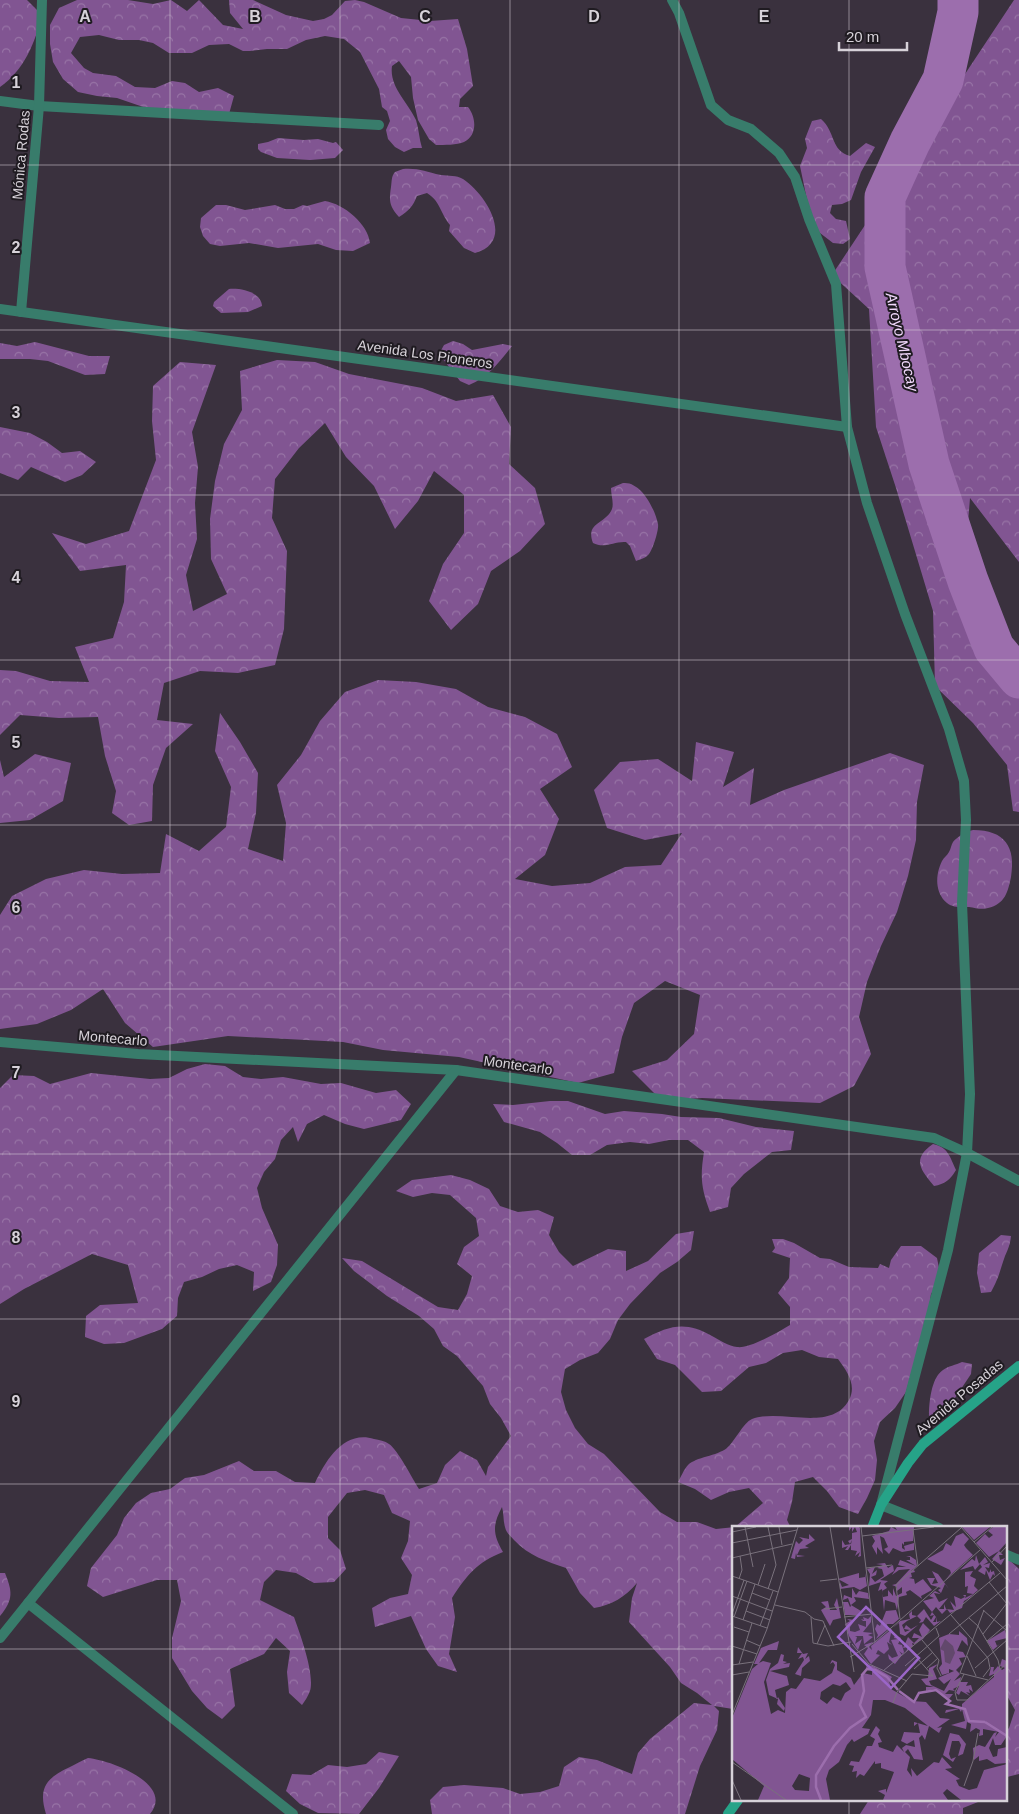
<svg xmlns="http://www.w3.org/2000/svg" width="1019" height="1814" viewBox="0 0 1019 1814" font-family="Helvetica,sans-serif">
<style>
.forest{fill:url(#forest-crowns)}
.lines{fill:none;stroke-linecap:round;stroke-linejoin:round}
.river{stroke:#9c6ead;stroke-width:41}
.street{stroke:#387c6b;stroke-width:10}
.secondary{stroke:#26a388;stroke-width:10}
.grid{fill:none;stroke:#d7d2d9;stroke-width:1;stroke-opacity:0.55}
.labels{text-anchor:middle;stroke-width:4;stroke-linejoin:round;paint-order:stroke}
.street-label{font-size:14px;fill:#d7d2d9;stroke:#1f1b21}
.water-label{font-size:15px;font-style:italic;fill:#f2d9fc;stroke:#1f1b21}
.inset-river{fill:none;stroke:#9c6ead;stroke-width:2.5}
.inset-road{fill:none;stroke:#79717c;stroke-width:1}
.view{fill:#9b66c8;fill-opacity:0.15;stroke:#9b66c8;stroke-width:2.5}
.inset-edge{fill:none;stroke:#d7d2d9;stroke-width:2.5}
.grid-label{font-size:16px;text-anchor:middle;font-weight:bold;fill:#d7d2d9;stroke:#1f1b21;stroke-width:4;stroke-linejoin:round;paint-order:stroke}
</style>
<defs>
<pattern id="forest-crowns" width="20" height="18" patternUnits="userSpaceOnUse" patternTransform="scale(1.25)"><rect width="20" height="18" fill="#815592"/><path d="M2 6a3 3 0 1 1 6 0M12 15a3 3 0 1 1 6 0" fill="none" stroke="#9874a6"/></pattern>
</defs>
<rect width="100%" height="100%" fill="#3a313e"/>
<g class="forest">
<path d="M 0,0 L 27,0 L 42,15 C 35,43 24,70 0,87 Z"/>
<path d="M 77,0 L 128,0 L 153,4 L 171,0 L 187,11 L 199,0 L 223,25 L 243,29 L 230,13 L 229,0 L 253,0 L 286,15 L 313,21 L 324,19 L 332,15 L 345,1 L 355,0 L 364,2 L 401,18 L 430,21 L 458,19 L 467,49 L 473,86 L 460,99 L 459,107 L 468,107 C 476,117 478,135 464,142 C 457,145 444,145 436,145 L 429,139 L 418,120 L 413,98 L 411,77 L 399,61 L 392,66 C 389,87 408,102 416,120 C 419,129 419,139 422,148 L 413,148 L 404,152 L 395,147 L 388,139 L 386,130 L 390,121 L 387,111 L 382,107 L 379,89 L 360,52 L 344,39 L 325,36 L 306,40 L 287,49 L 267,49 L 250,51 L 243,51 L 229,44 L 209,45 L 192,53 L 169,53 L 153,43 L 139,40 L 119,40 L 99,35 L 80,37 L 71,53 L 84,68 L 93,73 L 116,76 L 135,87 L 155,88 L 172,81 L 185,83 L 199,92 L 218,88 L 234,96 L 229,114 L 152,110 L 117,98 L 97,96 L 78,92 L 63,79 L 53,62 L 50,44 L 50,25 L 59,8 Z"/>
<path d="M 1014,0 L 1019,0 L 1019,562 L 970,498 L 965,559 L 993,630 L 1019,677 L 1019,812 L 1013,811 L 1007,765 L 973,723 L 935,686 L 933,611 L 896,488 L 876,427 L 869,309 L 832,275 Z"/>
<path d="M 821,119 C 836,132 830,150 850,156 L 866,143 L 875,147 L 861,172 L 851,200 L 842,204 L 832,205 L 830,213 L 836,219 L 846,221 L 850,239 L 843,244 L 833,243 L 820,233 L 814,225 L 806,195 L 800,166 L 807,148 L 805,139 L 812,121 Z"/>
<path d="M 278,138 L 304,140 L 318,139 L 333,143 L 336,142 L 343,150 L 335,158 L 310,160 L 277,158 L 261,152 L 258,149 L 258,144 L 268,142 Z"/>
<path d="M 403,169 C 420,168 425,172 441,175 C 449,176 456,175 463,179 C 486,194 516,242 475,253 L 464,248 L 449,231 L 450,225 C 440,213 441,202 427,193 L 417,196 C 413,206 409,211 399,217 C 389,206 389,201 391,187 C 392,181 391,177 395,172 Z"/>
<path d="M 325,201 C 344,204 368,224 370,243 L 353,251 L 336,250 L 318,244 L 278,248 L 249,243 L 220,246 L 210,244 L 203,236 L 200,227 L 201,218 L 216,205 L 226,205 L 245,210 L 275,205 L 285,209 L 294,209 L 303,205 L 307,206 Z"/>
<path d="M 229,289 C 241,288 261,292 262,306 L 248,312 L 221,313 L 213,306 L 214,302 Z"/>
<path d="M 453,341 L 463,344 L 472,350 L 503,344 L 512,346 C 500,361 488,378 469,385 L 460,381 L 439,354 L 444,345 Z"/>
<path d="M 35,342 L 89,356 L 110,356 L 105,374 L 85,375 L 48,361 L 30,359 L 0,359 L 0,343 L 17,346 Z"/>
<path d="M 277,360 L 315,362 L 349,374 L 422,388 L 456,401 L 493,395 L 511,427 L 509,464 L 535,488 L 545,524 L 520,551 L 491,571 L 478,604 L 451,630 L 429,601 L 443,564 L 464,533 L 464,495 L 434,471 L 418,501 L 395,529 L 374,486 L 346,457 L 325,423 L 299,448 L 275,479 L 272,518 L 287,551 L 284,629 L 275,665 L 238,673 L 200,671 L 164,683 L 157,720 L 193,724 L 166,748 L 153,785 L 152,821 L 129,825 L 112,813 L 116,791 L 105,756 L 98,717 L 59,718 L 20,715 L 0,735 L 0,670 L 16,671 L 50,681 L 89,682 L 75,647 L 113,638 L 124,602 L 126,565 L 80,571 L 52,533 L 86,544 L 129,531 L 156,460 L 152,421 L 153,386 L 180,362 L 216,365 L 192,432 L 198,467 L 195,503 L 197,539 L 186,575 L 193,611 L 227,594 L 211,559 L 210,519 L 215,481 L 224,444 L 242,410 L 240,371 Z"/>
<path d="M 0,427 L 30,433 L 47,442 L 62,453 L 80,451 L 96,462 L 82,475 L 65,482 L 31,467 L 18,480 L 0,473 Z"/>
<path d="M 623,483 C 641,481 655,509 658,524 C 659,530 653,549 649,554 C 646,558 641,559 636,561 L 630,546 L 626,542 C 614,541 605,549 593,543 C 585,522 606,524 612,509 C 614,503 611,495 611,488 Z"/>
<path d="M 378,680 L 416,682 L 456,689 L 488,707 L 525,717 L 557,734 L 572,767 L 540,789 L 559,819 L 545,855 L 515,879 L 552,886 L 590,883 L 625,867 L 661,865 L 682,833 L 645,840 L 607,828 L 594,790 L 620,762 L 658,759 L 692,781 L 696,742 L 734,752 L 723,787 L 754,768 L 750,805 L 784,790 L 890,753 L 924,765 L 917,802 L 916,840 L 908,876 L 897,912 L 881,946 L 867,982 L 859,1017 L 871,1054 L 854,1086 L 820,1103 L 702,1098 L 662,1101 L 632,1071 L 667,1060 L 694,1034 L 700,995 L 665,981 L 634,1003 L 622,1037 L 614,1073 L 578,1083 L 459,1057 L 383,1050 L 343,1042 L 306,1040 L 228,1036 L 153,1047 L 125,1023 L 103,989 L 71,1010 L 37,1024 L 0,1029 L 0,915 L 12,896 L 46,879 L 84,870 L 122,874 L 160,873 L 166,834 L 199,851 L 226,827 L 231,787 L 215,751 L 220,713 L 240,742 L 258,773 L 256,813 L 248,849 L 283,861 L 286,823 L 277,785 L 301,755 L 320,721 L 345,692 Z"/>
<path d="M 35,754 L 71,763 L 63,801 L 30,820 L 0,823 L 0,760 L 4,777 Z"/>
<path d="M 973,830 C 1005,830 1016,847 1011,877 C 1008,892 1005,904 988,908 C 981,910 976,908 969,907 C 962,907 953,908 947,903 C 935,893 935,875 942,861 C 944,857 947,856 949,852 C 951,849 951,845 953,842 C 958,836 966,832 973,830 Z"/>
<path d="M 205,1064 L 225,1066 L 243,1077 L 261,1079 L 283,1077 L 321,1084 L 341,1083 L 376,1093 L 396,1090 L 411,1104 L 401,1120 L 364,1129 L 345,1124 L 324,1115 L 307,1124 L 298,1142 L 293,1127 L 281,1140 L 275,1159 L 264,1172 L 257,1188 L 262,1208 L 278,1245 L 277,1265 L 271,1282 L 253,1291 L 254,1272 L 237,1265 L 219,1269 L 202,1277 L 184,1282 L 178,1298 L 177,1316 L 162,1329 L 124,1343 L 104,1344 L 85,1337 L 86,1316 L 100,1305 L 138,1303 L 128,1265 L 92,1254 L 24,1289 L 0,1304 L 0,1088 L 13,1075 L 34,1076 L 50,1084 L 91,1073 L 150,1079 L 169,1078 L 187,1069 Z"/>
<path d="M 550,1101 L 568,1101 L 605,1114 L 624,1111 L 662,1114 L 681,1117 L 719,1118 L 756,1127 L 794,1131 L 791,1150 L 772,1152 L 744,1174 L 731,1188 L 728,1207 L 710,1212 C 701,1188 700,1177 704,1152 L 688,1140 L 669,1140 L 649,1144 L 630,1142 L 607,1145 L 590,1155 L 572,1155 L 557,1143 L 540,1132 L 504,1122 L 493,1104 L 513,1105 Z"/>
<path d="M 933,1144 C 948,1147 950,1157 956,1170 C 950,1180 945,1184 934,1186 C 921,1170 911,1159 933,1144 Z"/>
<path d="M 451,1175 L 470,1180 L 489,1189 L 500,1206 L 518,1212 L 538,1210 L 554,1217 L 549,1235 L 559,1252 L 573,1266 L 608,1249 L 626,1251 L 626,1271 L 648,1261 L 676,1234 L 694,1231 L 691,1250 L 677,1262 L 660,1273 L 630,1304 L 618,1320 L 610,1339 L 598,1353 L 580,1360 L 565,1369 L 561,1392 L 566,1410 L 575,1428 L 588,1444 L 604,1454 L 660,1512 L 677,1522 L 697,1522 L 716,1529 L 735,1527 L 763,1503 L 749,1488 L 729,1492 L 711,1500 L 695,1489 L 678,1482 C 681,1477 684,1469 688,1465 C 696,1457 717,1456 727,1448 C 735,1441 743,1423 752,1419 C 781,1408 831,1433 849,1400 C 857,1385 847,1371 838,1359 L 819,1357 L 802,1350 L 783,1353 L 766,1363 L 749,1367 L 721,1391 L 702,1392 L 675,1365 L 657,1359 L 644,1339 C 670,1325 686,1321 712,1336 C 719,1340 729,1346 737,1347 C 750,1349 778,1332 790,1325 L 790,1307 L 778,1293 L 789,1278 L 790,1258 L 772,1252 L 775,1248 L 772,1239 L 783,1239 L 794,1243 L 820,1258 L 830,1259 L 849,1267 L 878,1268 L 880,1264 L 889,1268 L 891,1260 L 901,1246 L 921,1246 L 937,1258 L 941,1278 L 931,1294 L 928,1314 L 906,1392 L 895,1408 L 880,1422 L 874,1441 L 877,1460 L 875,1480 L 867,1498 L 858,1514 L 839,1507 L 827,1491 L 813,1477 L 795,1482 L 792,1502 L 787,1520 L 791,1528 L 733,1528 L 733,1709 L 714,1706 L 719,1711 L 717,1730 L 700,1766 L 685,1814 L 432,1814 L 430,1800 L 443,1787 L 464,1785 L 503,1788 L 520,1794 L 540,1792 L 559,1786 L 564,1767 L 579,1757 L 597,1760 L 632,1774 L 638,1753 L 650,1739 L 694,1703 L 712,1705 L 697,1693 L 681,1683 L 670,1667 L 629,1622 L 632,1598 L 637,1583 C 625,1597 612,1605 594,1608 L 580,1593 L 566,1568 C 546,1561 529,1556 514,1540 C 510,1536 506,1532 505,1527 C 503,1520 504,1514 502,1507 C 492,1526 493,1534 503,1552 C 477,1562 467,1575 452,1598 L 455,1617 L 449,1654 L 457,1672 L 438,1666 L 426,1649 L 411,1616 L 375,1627 L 372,1608 L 390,1598 L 408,1594 L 412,1575 L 401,1558 L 408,1541 L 410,1521 L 392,1513 L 384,1495 L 365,1490 L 347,1493 L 328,1517 L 328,1538 L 340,1550 L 346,1569 L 334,1582 L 314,1583 L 296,1573 L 276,1570 L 264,1582 L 260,1600 L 294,1617 C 300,1634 315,1674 310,1691 C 308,1696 305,1701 302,1705 L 289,1693 L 287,1672 L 290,1651 L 276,1638 L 264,1654 L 230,1669 L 235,1706 L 222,1719 L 207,1708 L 192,1691 L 172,1658 L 172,1638 L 181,1601 L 177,1580 L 157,1580 L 103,1597 L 87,1586 L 91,1568 L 117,1535 L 124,1518 L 136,1503 L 151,1493 L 170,1489 L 185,1478 L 204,1475 L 239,1461 L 254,1471 L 276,1471 L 295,1482 L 315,1483 C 326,1460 344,1430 374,1439 C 379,1440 385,1441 389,1444 C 398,1450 412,1478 419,1489 L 437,1483 L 445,1465 L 460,1451 L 477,1460 L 486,1476 L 488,1467 L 511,1436 L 501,1418 L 490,1404 L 483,1386 L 457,1356 L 443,1346 L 434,1329 L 419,1316 L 387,1296 L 354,1271 L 342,1258 L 362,1261 L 438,1307 L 458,1310 L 467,1294 L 472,1276 L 457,1264 L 464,1247 L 479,1236 L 476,1218 L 450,1195 L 432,1193 L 413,1197 L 396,1191 L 412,1180 Z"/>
<path d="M 1001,1235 L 1011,1236 C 1010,1245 1008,1249 1005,1256 C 1000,1270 999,1278 991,1292 L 981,1293 L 977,1273 L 979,1253 Z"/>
<path d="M 962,1362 L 972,1364 L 971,1374 L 955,1398 L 942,1412 L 929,1416 C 929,1403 931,1378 943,1370 C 948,1366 956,1365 962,1362 Z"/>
<path d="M 1005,1556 L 1019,1569 L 1019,1774 L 1007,1777 L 1005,1780 L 1005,1732 L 1009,1728 L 1015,1710 L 1005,1692 Z"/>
<path d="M 0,1573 L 5,1573 C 12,1591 14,1599 0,1616 Z"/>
<path d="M 379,1752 L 399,1756 L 379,1788 L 359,1814 L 318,1813 L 300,1804 L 286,1791 L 292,1774 L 311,1775 L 328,1765 L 347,1767 L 366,1764 Z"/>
<path d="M 88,1758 C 110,1760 175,1784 150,1814 L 46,1814 C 38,1788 46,1778 70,1767 C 76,1764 81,1761 88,1758 Z"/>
<path d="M 869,1800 L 983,1800 L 963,1808 L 963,1814 L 860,1814 Z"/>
</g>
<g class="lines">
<path class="river" d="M 958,0 L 958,12 L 943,80 L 910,142 L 885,197 L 885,267 L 929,464 L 968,581 L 994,648 L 1019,678"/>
<g class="street">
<path d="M 672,0 L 679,13 L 711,105 L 728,120 L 751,129 L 779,153 L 795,177 L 809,219 L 836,284 L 847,427 L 867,503 L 905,614 L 949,729 L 964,781 L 966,820 L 962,903 L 970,1094 L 967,1153 L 948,1250 L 881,1505 L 939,1528"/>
<path d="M 0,101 L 39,106 L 379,125"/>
<path d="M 0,309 L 847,427"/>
<path d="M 21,312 L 39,106 L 42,0"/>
<path d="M 0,1042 L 138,1054 L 456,1070 L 934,1138 L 967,1153 L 1019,1181"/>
<path d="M 1005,1554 L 1019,1560"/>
<path d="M 28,1603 L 293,1814"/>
<path d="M 0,1638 L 456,1070"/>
</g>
<g class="secondary">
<path d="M 872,1528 L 881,1505 L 908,1463 L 923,1444 L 1019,1366"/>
<path d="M 728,1814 L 738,1800"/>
</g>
</g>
<path class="grid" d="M 170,0 L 170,1814M 340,0 L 340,1814M 510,0 L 510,1814M 679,0 L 679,1814M 849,0 L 849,1528M 0,165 L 1019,165M 0,330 L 1019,330M 0,495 L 1019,495M 0,660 L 1019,660M 0,825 L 1019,825M 0,989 L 1019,989M 0,1154 L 1019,1154M 0,1319 L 1019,1319M 0,1484 L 1019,1484M 0,1649 L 733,1649M 1005,1649 L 1019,1649M 849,1800 L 849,1814"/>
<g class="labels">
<g class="street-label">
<text transform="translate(21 155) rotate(-85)" y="5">Mónica Rodas</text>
<text transform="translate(425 354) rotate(8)" y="5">Avenida Los Pioneros</text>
<text transform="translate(113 1038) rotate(5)" y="5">Montecarlo</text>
<text transform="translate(518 1065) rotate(8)" y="5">Montecarlo</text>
<text transform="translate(959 1397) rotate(-40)" y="5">Avenida Posadas</text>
</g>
<g class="water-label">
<text transform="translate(902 342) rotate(77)" y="5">Arroyo Mbocay</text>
</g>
</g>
<g transform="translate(732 1526)">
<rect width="275" height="275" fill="#3a313e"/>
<path d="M 117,1 L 127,1 L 128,2 L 129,30 L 126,31 L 128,26 L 123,30 L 125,25 L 119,24 L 119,19 L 116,24 L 113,24 L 116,20 L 110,22 L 110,14 L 113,19 L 119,18 L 120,14 L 118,18 L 116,15 L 120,13 L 120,7 L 125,6 L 123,1 L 120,6 L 120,1 L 117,5 ZM 159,1 L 165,4 L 163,1 L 182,1 L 181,15 L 172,16 L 172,19 L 170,17 L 170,22 L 173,24 L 172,20 L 182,17 L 182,24 L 170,26 L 161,22 L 157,28 L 152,23 L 156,21 L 152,12 L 148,10 L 151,28 L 145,21 L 145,29 L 140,20 L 143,15 L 140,10 L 157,5 ZM 230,1 L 258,1 L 242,14 ZM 261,1 L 275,1 L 275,16 L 267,25 L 271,29 L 267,29 L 268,34 L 273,32 L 269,39 L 260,33 L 267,25 L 257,31 L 244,17 L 253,8 L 257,12 L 261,9 L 256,5 ZM 231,7 L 237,13 L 232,19 L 234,22 L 241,29 L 214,53 L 219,47 L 218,44 L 195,33 L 211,24 L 214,17 L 219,20 L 224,10 ZM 77,8 L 83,14 L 73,20 L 77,22 L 68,23 L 65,29 L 73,30 L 65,31 L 64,27 L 63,33 L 59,32 L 64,15 L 67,18 L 71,14 L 67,11 L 77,13 ZM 244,29 L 247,38 L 253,31 L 256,36 L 251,39 L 258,37 L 257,42 L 253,41 L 257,47 L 259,43 L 259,46 L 262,45 L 263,50 L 261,48 L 258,54 L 254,44 L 253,49 L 246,45 L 250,41 L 248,38 L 243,44 L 241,40 L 228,44 L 240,33 L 243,35 ZM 178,30 L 184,34 L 185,40 L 179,45 L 182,44 L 183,46 L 179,47 L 180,51 L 177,52 L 182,53 L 183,58 L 191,53 L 200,64 L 189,70 L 190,73 L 178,64 L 174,66 L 175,69 L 167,71 L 165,84 L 163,77 L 153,74 L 152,85 L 150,63 L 146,65 L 149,56 L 137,60 L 138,48 L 135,43 L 143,41 L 140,48 L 145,44 L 144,49 L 139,51 L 143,56 L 152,50 L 150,43 L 145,42 L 151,39 L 144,38 L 153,37 L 156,42 L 161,39 L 162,45 L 148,54 L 156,55 L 152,58 L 155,62 L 150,65 L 151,71 L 156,70 L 156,64 L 161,70 L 161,62 L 164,70 L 170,67 L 170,61 L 165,65 L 165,61 L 160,59 L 164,58 L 178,43 L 167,44 L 160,49 L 165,41 L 174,41 L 166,39 L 168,34 L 184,40 L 174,34 L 178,34 L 178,31 L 174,31 ZM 200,45 L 206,48 L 217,63 L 213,58 L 209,67 L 206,64 L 209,62 L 199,59 L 195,52 L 203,52 L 200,58 L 206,57 ZM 241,45 L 238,50 L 244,53 L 242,60 L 246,64 L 237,72 L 232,75 L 230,82 L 218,87 L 215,83 L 210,88 L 204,81 L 200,86 L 204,91 L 201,96 L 204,96 L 204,91 L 205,96 L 209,95 L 202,100 L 194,91 L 191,96 L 187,97 L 189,94 L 185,90 L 175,95 L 170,99 L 173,106 L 178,104 L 172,103 L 174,99 L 179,103 L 186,99 L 173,110 L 168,108 L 167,97 L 161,102 L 168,95 L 178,93 L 177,88 L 180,85 L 180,89 L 185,90 L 192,83 L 199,94 L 202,89 L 198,90 L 200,86 L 191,75 L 202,72 L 197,70 L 203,65 L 209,68 L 202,67 L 207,76 L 216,72 L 207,83 L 212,83 L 212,78 L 214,83 L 222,84 L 218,75 L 224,81 L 222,70 L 229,73 L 233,71 L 231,69 L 234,69 L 233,72 L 241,68 L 235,67 L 236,60 L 233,61 L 233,46 ZM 127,47 L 127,52 L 133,51 L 133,47 L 135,60 L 128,64 L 122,61 L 108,63 L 108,56 L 110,61 L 117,59 L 106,53 ZM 120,62 L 124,69 L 127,65 L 136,67 L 137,73 L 122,71 L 124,75 L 119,79 L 129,85 L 127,89 L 113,89 L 111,76 L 116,76 L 118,81 L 119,80 L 116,72 L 111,74 L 112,69 L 120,72 ZM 105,72 L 109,92 L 101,94 L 98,100 L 89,84 L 94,81 L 89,76 L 96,75 L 98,84 L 105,84 L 102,79 ZM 154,85 L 164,84 L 167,93 L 161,98 L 155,98 L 156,103 L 144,113 L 146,109 L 143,103 L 145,98 L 148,100 ZM 139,90 L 139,96 L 131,106 L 141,107 L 136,109 L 141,111 L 132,118 L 131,110 L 123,110 L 125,111 L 123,118 L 130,113 L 126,124 L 117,110 L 113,98 L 118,95 L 115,93 L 123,94 L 118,101 L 118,105 L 123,106 L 128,104 L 126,98 L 134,101 L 134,95 L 131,95 L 129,93 L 132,94 L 131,91 L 136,93 ZM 191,97 L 198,104 L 191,113 L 183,118 L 180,117 L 181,120 L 174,126 L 176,121 L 171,122 L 176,111 L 182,117 L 187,112 L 180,112 L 182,107 L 190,111 L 187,104 ZM 160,103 L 157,116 L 160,119 L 155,116 L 157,123 L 152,128 L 146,124 L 144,128 L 148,129 L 139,138 L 132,128 L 136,122 L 132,119 L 141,116 L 137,121 L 140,124 L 139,120 ZM 273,104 L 275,112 L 263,115 L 265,120 L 268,118 L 261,124 L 255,115 ZM 227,105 L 235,112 L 236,120 L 230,114 L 225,125 L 231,126 L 234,131 L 227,132 L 230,138 L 224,144 L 228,148 L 222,155 L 229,151 L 228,156 L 236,156 L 234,160 L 239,159 L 241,166 L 237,163 L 238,167 L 234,166 L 238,170 L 229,165 L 227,169 L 224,167 L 227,160 L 221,163 L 223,165 L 217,164 L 213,168 L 221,168 L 217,173 L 203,163 L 194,165 L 194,161 L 202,161 L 194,159 L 189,153 L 196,152 L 197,142 L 206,138 L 201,143 L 205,153 L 197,155 L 199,159 L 212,165 L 219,153 L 212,158 L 206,152 L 222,145 L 217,143 L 217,147 L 210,149 L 207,142 L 210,138 L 207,112 L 217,108 L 227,109 ZM 163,109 L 169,112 L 166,118 L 170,119 L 172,126 L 171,128 L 167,125 L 170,129 L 163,138 L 157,133 L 156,128 L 160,132 L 166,130 L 159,114 L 166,113 L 162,112 ZM 47,115 L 45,124 L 36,124 L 27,137 L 31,135 L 39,137 L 32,156 L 39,188 L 46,184 L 53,187 L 54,166 L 59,162 L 64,163 L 72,152 L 88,155 L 100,147 L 103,139 L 101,136 L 98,138 L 100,134 L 105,136 L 105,144 L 119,152 L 122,159 L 131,147 L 140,149 L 140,146 L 145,146 L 134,142 L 135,139 L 141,140 L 160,151 L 158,154 L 156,151 L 159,163 L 180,175 L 194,176 L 208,192 L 218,193 L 205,202 L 210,201 L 207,207 L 197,200 L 193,214 L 190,209 L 187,212 L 191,234 L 182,233 L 176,223 L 173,226 L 178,231 L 175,244 L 180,251 L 179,242 L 185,250 L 202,236 L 207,237 L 210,231 L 220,242 L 213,243 L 228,253 L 224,254 L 227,260 L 237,264 L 245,262 L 252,244 L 275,238 L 275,274 L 229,274 L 215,263 L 211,267 L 216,274 L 151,274 L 153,269 L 146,265 L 154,263 L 154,267 L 162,246 L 149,242 L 149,237 L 143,238 L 143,235 L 132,250 L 128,248 L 124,252 L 125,245 L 120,246 L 122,240 L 117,239 L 119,235 L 127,236 L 135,220 L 140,220 L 143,213 L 138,210 L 144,200 L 148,204 L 146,208 L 150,216 L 146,217 L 147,221 L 161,226 L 165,219 L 172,226 L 170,222 L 174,219 L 183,221 L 182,214 L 175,218 L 169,215 L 172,206 L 188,207 L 186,197 L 182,200 L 182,196 L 196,200 L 173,182 L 153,174 L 141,174 L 139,189 L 130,202 L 138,203 L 136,208 L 122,216 L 120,213 L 115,219 L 121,206 L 107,236 L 97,244 L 94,253 L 98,274 L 26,274 L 32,260 L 0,233 L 0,192 L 20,143 L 26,138 L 22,138 L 29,122 ZM 114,156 L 119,163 L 113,167 L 109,175 L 101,171 L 95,178 L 88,173 L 89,166 L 101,158 L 108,160 ZM 67,248 L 78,252 L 77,265 L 63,264 L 60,260 ZM 66,121 L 71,128 L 76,127 L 73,133 L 77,130 L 78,135 L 70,142 L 69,150 L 63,148 L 72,134 L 71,131 L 66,133 L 70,127 L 65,127 ZM 49,128 L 52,129 L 51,135 L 55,136 L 51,138 L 58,137 L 57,141 L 38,145 L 55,150 L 57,159 L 43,164 L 45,173 L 46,171 L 53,182 L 52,185 L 45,178 L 46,173 L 37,169 L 34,154 L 38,143 L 46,137 ZM 270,133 L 275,135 L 275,210 L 269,219 L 263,219 L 261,212 L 257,222 L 261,231 L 265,230 L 266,223 L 275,221 L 275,237 L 263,238 L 255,233 L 247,235 L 247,230 L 242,234 L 241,222 L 247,219 L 253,221 L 262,207 L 265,206 L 263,211 L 267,206 L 251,203 L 251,209 L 247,210 L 248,204 L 244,202 L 238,206 L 239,198 L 235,196 L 234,203 L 219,199 L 233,195 L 230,183 L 229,186 L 227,183 L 213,187 L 214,184 L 230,182 L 230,178 L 262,151 L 262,148 L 257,150 L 259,141 L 262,141 L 261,146 L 266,140 L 270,144 L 273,142 L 268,140 ZM 218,207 L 227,209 L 234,218 L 231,228 L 226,230 L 229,219 L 227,215 L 220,215 L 217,228 L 219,233 L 224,231 L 221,236 L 211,229 Z" fill="#815592" fill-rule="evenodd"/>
<path d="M 213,113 L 221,120 L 223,127 L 218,138 L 213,136 L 212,125 L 208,123 Z" fill="#62486c"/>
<path class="inset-river" d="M 167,165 L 182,176 L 187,167 L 204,164 L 218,175 L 214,178 L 233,183 L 237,195 L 253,196M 253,196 L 275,210M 89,274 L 84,261 L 84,249 L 102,220 L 118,202 L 134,191 L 128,179 L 132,165 L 130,149 L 135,143 L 143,144 L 155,151 L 166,164"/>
<path class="inset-road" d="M 13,1 L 21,41M 47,1 L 50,19M 98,1 L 122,146M 129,1 L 143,116M 229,1 L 275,54M 181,4 L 186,40M 0,6 L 24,1M 130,10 L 202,1M 242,16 L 260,1M 0,17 L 65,4M 0,32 L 60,18M 260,36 L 275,20M 134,42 L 160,39M 0,50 L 46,66M 7,53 L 10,44 L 8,30M 88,55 L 105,53M 257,56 L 275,78M 26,59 L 33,38M 36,63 L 44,39 L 36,1M 20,67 L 38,74M 0,70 L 40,85M 43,79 L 73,86 L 82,93 L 91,95 L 102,120M 92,83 L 110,81M 251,84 L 275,105M 252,84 L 228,147 L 256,154M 14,85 L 38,94M 0,88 L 12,54M 219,89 L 256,132 L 258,142 L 251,151M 0,90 L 35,102M 2,91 L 15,55M 79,91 L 81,117 L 96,120 L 119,116M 112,91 L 140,88M 237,92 L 246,100 L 266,134 L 268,143M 168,93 L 164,59 L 229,2M 11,94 L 23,58M 28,100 L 41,65M 2,101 L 17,106M 217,108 L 275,60M 251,108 L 275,77M 14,114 L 28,120M 190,114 L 207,134 L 205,142 L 209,150M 255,115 L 275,98M 85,118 L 93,99M 120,118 L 137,138 L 175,155M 0,120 L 25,128M 178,124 L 201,150M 235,130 L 244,150M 118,131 L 143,116 L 248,24M 7,138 L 20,97M 0,139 L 21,136M 173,140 L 207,110 L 204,102M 243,142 L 275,114M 182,143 L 201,126M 194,143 L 206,132M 151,145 L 268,47M 232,148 L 223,166 L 225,174 L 235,174 L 275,137M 0,149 L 17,146M 161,177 L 165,166 L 180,148 L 201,150M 0,189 L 35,103 L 66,1M 0,236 L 54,274M 0,254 L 9,274M 232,260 L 241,235 L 246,207"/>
<path class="view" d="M 134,81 L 187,132 L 159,162 L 106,111 Z"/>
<rect width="275" height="275" class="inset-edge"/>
</g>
<g class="grid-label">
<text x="85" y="22">A</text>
<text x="255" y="22">B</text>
<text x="425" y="22">C</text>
<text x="594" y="22">D</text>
<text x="764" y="22">E</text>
<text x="16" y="88">1</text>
<text x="16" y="253">2</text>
<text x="16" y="418">3</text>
<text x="16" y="583">4</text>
<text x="16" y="748">5</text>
<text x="16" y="913">6</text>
<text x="16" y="1078">7</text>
<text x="16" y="1243">8</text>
<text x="16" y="1407">9</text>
</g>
<path d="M839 42v8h68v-8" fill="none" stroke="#d7d2d9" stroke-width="2.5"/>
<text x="846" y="42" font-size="15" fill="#d7d2d9" stroke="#1f1b21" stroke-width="4" paint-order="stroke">20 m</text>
</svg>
